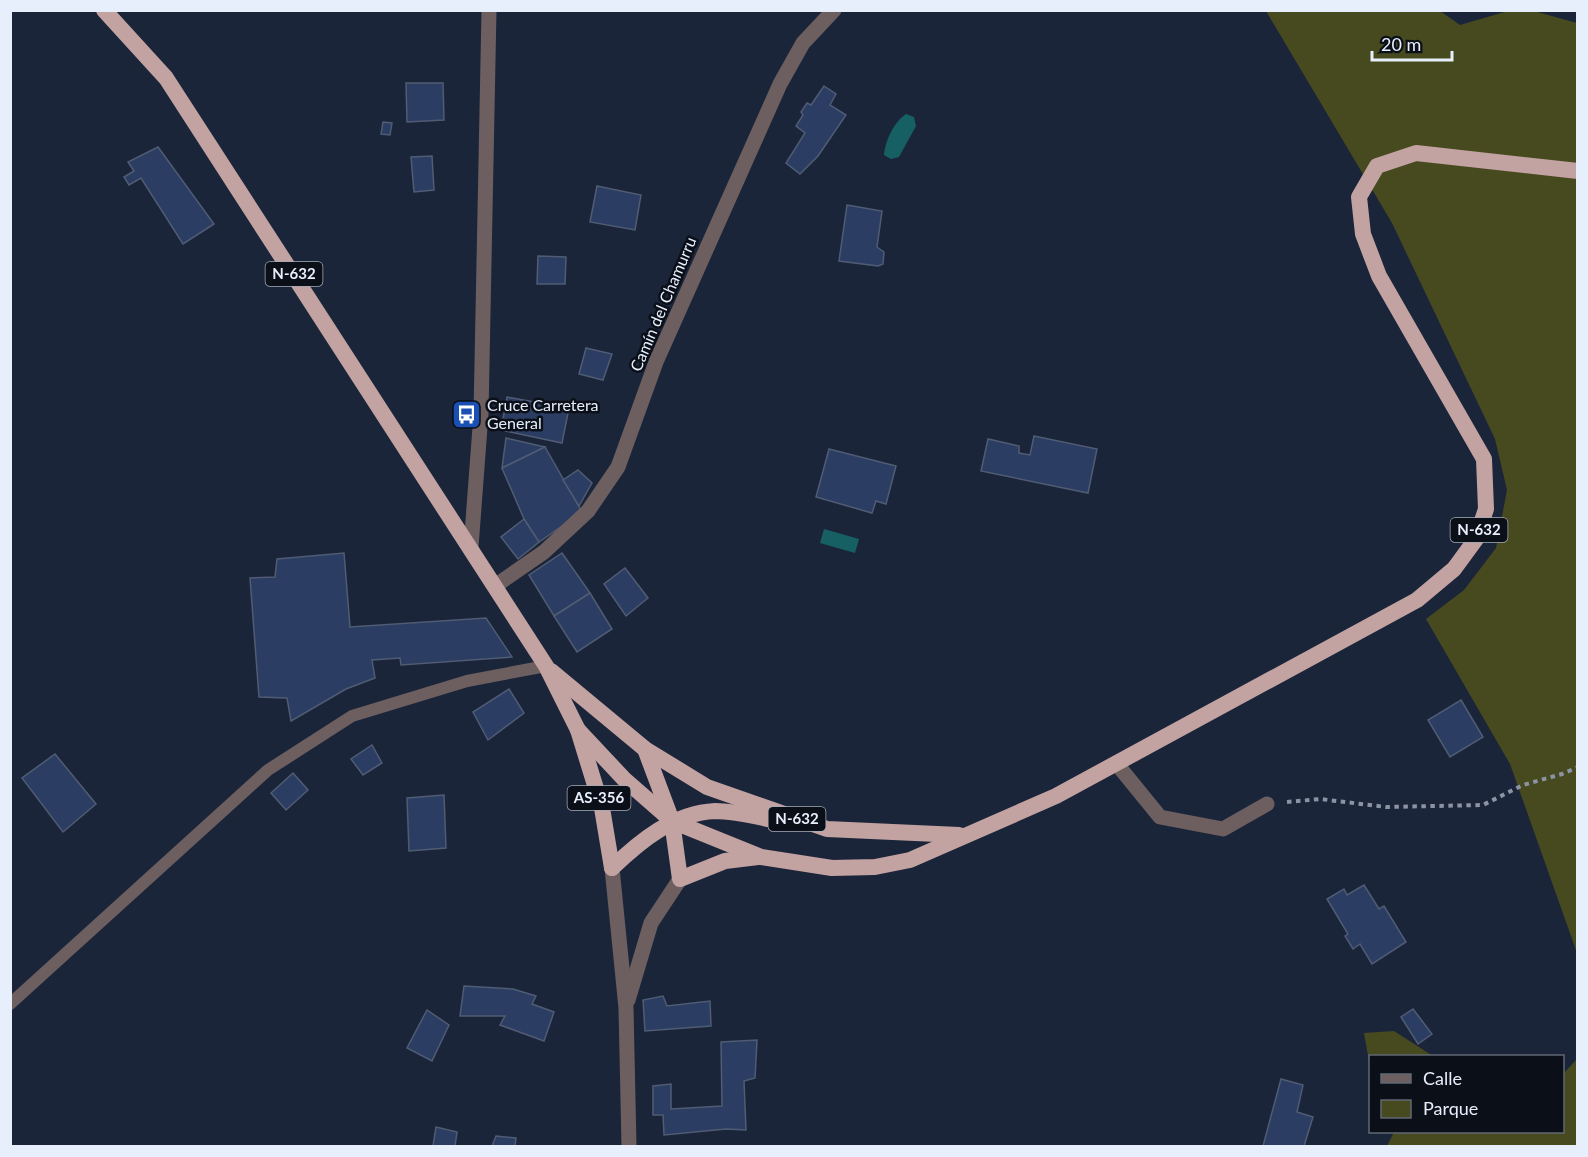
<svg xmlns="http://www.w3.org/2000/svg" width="1588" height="1157" viewBox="0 0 1588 1157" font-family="Lato,sans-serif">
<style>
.green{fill:#474a1f}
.water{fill:#166063}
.building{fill:#2b3d62;stroke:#505c73;stroke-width:1.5}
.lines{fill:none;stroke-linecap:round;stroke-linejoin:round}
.path{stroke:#8b93a4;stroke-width:4;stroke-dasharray:4.5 4.5;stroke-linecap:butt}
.service{stroke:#6d5f5f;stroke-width:12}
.minor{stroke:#6d5f5f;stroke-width:15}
.tertiary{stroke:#6d5f5f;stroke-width:15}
.trunk{stroke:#c3a3a2;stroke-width:16}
.labels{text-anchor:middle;stroke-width:5;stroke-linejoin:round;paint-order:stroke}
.shield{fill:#0a0f18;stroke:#a5abb8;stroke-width:1.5}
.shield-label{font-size:15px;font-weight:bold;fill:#e7eefc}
.street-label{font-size:16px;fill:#e7eefc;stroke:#0a0f18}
.poi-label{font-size:16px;fill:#e7eefc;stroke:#0a0f18;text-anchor:start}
</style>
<rect width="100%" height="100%" fill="#1b253a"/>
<g class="green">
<path d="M 1530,10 L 1577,23 L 1577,953 L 1510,764 L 1426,619 L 1464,590 L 1496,548 L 1507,490 L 1495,439 L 1392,223 L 1266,11 L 1440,11 L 1460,25 L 1508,11 Z"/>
<path d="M 1394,1031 L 1433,1056 L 1370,1056 L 1370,1067 L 1364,1033 Z"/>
<path d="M 1577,1059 L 1577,1146 L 1387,1146 L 1394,1132 L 1562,1132 L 1563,1074 Z"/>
</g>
<g class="water">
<path d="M 906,114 L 914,117 L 916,126 L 899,157 L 891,159 L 884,155 C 885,141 894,122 906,114 Z"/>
<path d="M 824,529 L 859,539 L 855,553 L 820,543 Z"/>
</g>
<g class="building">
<path d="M 406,83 L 443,83 L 444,120 L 407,122 Z"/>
<path d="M 824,86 L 836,94 L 830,105 L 846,115 L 818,156 L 800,174 L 786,163 L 805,133 L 796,126 L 803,115 L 801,112 L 807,103 L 811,105 Z"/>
<path d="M 383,122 L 392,123 L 390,135 L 381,134 Z"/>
<path d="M 158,147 L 214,224 L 183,244 L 141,178 L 129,185 L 124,177 L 134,171 L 128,162 Z"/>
<path d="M 432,156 L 434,190 L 414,192 L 411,157 Z"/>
<path d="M 597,186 L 641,195 L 635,230 L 590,222 Z"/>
<path d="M 847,205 L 882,211 L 877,247 L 884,252 L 883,264 L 878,266 L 839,261 Z"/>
<path d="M 538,256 L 566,257 L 565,284 L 537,284 Z"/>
<path d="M 586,348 L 612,354 L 603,380 L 579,374 Z"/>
<path d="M 507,397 L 569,408 L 562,443 L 501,430 Z"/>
<path d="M 1034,436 L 1097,449 L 1088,493 L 981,471 L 988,439 L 1019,446 L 1019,453 L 1030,455 Z"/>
<path d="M 506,438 L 545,447 L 502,468 Z"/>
<path d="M 545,447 L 582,512 L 539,542 L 524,519 L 502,468 Z"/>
<path d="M 829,449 L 896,466 L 886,504 L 876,501 L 872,513 L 816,497 Z"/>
<path d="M 578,470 L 592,483 L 579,506 L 563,480 Z"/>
<path d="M 524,519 L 539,542 L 518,559 L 501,537 Z"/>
<path d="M 344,553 L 350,627 L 486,618 L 512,657 L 401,665 L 400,658 L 372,660 L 375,678 L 346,689 L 291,721 L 287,698 L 259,697 L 250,578 L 275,577 L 277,559 Z"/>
<path d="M 562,553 L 590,593 L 554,616 L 529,575 Z"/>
<path d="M 625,568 L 648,598 L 626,616 L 604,584 Z"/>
<path d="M 590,593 L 612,629 L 577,652 L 554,616 Z"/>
<path d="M 509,689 L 524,713 L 488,740 L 473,712 Z"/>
<path d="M 1461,700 L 1483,737 L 1450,757 L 1428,720 Z"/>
<path d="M 372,745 L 382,763 L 363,775 L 351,759 Z"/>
<path d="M 55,754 L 96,804 L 63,832 L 22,778 Z"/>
<path d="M 293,773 L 308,790 L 286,810 L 271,793 Z"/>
<path d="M 444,795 L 446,848 L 409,851 L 407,798 Z"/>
<path d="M 1364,885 L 1379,909 L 1384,906 L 1406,942 L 1372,964 L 1360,944 L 1353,949 L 1345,936 L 1348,934 L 1327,899 L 1344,889 L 1347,895 Z"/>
<path d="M 464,986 L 513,989 L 536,996 L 532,1004 L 554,1012 L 544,1041 L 500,1025 L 505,1016 L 460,1016 Z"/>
<path d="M 663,996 L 667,1006 L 710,1001 L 711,1026 L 645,1031 L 643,1000 Z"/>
<path d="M 1413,1009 L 1432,1034 L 1418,1044 L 1401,1017 Z"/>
<path d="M 427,1010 L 449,1025 L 432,1061 L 407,1048 Z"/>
<path d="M 757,1040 L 755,1078 L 744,1081 L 746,1130 L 726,1129 L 664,1135 L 663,1115 L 653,1115 L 653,1086 L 671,1084 L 671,1109 L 722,1106 L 721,1042 Z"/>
<path d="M 1281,1079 L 1303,1085 L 1297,1112 L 1313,1117 L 1304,1146 L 1263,1146 Z"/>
<path d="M 436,1127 L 457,1132 L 455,1146 L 433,1146 Z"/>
<path d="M 496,1136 L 516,1138 L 515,1146 L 492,1146 Z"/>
</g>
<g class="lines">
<path class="path" d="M 1287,802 L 1320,799 L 1386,807 L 1483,805 L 1523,785 L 1562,774 L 1578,767"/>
<path class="service" d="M 10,1004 L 268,770 L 352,716 L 467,681 L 546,666"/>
<g class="minor">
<path d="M 495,586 L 544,552 L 588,511 L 618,467 L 656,362 L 780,84 L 803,43 L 834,10"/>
<path d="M 1116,763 L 1160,817 L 1223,829 L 1267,804"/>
</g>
<g class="tertiary">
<path d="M 471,547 L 481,414 L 489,10"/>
<path d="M 612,868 L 626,1008 L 629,1146"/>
<path d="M 628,1000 L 651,923 L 680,879"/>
</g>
<g class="trunk">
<path d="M 104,10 L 166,78 L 546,666 L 578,730 L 602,808 L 612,868"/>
<path d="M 551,671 L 645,749 L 707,787 L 827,829 L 959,835"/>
<path d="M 578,730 L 624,779 L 672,821 L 761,857 L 832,868 L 875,867 L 910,860 L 1056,796 L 1417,600 L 1454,569 L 1476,539 L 1486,509 L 1484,459 L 1379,276 L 1363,234 L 1359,197 L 1377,166 L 1416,153 L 1578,171"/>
<path d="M 645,749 L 672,821 L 680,879 L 725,861 L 758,857"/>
<path d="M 612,868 C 640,841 674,813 715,811 C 738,811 765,819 788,823"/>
</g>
</g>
<defs>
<symbol id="bus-square" viewBox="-11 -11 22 22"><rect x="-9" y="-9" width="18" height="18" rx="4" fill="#1a4fb4" stroke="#0a0f18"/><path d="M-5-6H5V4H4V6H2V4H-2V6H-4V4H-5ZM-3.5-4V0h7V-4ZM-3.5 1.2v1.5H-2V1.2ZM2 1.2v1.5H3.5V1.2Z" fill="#fff"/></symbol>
</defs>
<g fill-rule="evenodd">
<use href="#bus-square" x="450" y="398" width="33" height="33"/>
</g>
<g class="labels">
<g class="shield">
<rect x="265.5" y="262" width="57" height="24" rx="4.5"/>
<rect x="1450.5" y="518" width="57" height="24" rx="4.5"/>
<rect x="567.5" y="786" width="63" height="24" rx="4.5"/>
<rect x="768.5" y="807" width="57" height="24" rx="4.5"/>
</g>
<g class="shield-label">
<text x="294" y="279">N-632</text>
<text x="1479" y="535">N-632</text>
<text x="599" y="803">AS-356</text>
<text x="797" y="824">N-632</text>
</g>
<g class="street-label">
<text transform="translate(663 304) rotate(-67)" y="6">Camín del Chamurru</text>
</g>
<g class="poi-label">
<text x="487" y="411">Cruce Carretera<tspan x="487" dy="18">General</tspan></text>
</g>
</g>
<rect width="1588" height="1157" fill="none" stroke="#e7eefc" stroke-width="24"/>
<rect x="1369" y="1055" width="195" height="78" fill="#0a0f18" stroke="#626873" stroke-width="1.5"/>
<rect x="1381" y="1074" width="30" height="9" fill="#6d5f5f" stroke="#626873" stroke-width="1.5"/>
<text x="1423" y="1085" font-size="18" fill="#e7eefc">Calle</text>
<rect x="1381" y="1100" width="30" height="18" fill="#474a1f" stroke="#626873" stroke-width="1.5"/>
<text x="1423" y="1115" font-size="18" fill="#e7eefc">Parque</text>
<path d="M1372 51v9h80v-9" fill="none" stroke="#e7eefc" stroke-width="3"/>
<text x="1381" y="51" font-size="18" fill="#e7eefc" stroke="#0a0f18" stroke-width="4.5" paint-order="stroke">20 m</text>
</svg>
